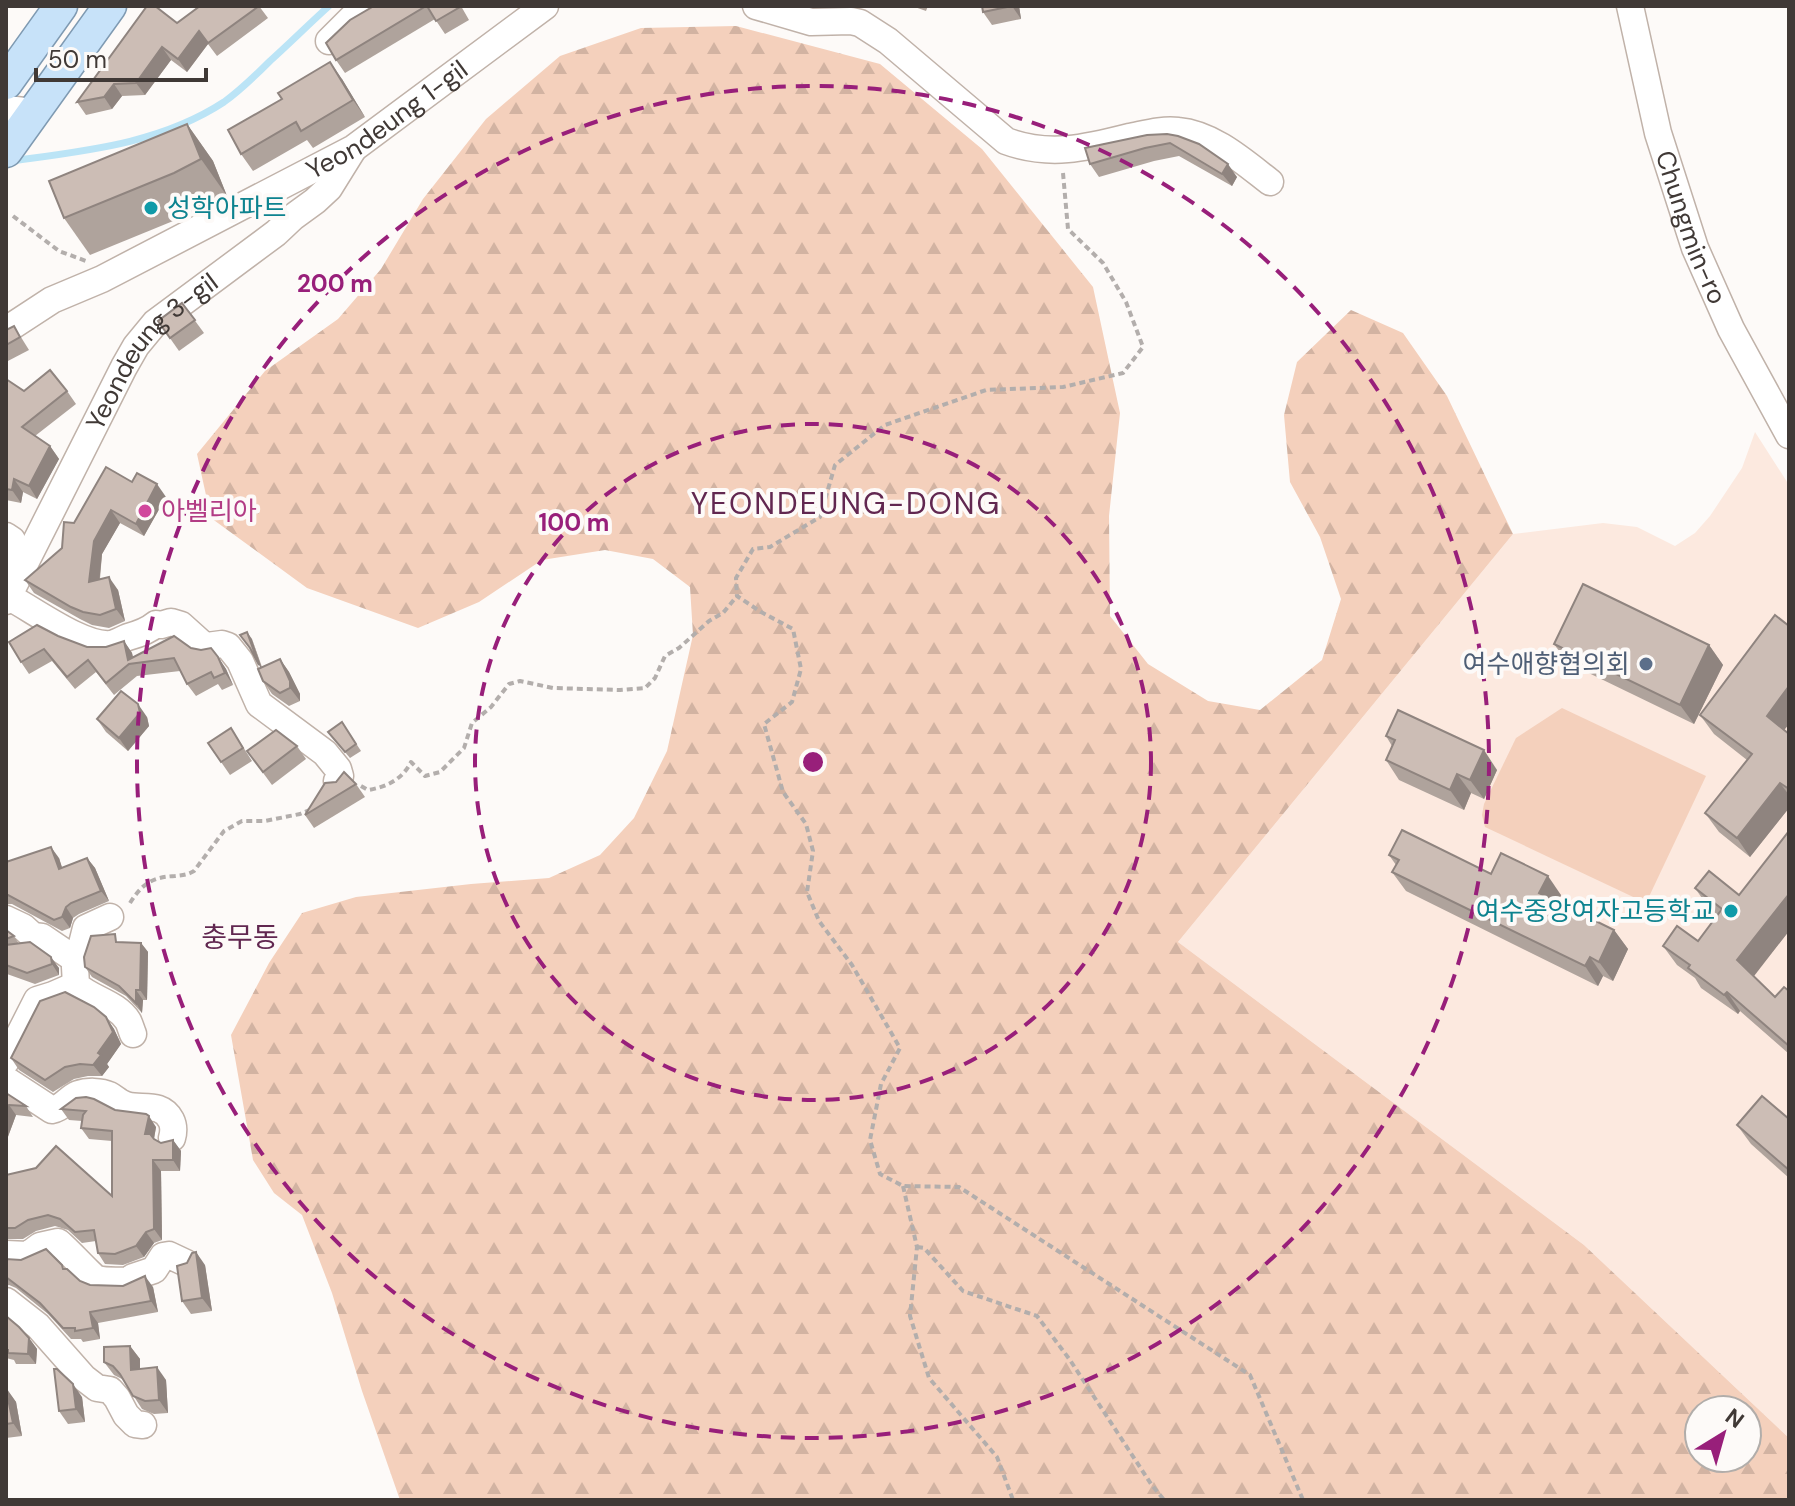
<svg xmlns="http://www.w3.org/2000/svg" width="1795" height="1506" viewBox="0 0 1795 1506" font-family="'DM Sans','Noto Sans KR',sans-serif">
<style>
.built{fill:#fce9df}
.green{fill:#f4d0bc}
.forest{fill:url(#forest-firs);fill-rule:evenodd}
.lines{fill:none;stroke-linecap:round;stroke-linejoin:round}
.stream{stroke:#bbe4f6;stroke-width:7}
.minor-casing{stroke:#c0b2a9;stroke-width:29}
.major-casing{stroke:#7f9ab2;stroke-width:35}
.path{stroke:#b3aeac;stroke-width:4;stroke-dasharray:6 4;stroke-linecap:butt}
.minor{stroke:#fff;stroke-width:26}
.major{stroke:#c7e2f9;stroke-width:32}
.wall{fill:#afa39c}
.shaded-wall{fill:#8f847f}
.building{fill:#ccbdb5;stroke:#8f847f;stroke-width:2}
.ring{fill:none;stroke:#981f7a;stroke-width:4;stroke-dasharray:14 10}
.culture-dot{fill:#0f9aa8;stroke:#fdfaf8;stroke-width:3}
.hotel-dot{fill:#d1479c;stroke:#fdfaf8;stroke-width:3}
.service-dot{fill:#5c6f8a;stroke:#fdfaf8;stroke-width:3}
.labels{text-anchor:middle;stroke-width:8;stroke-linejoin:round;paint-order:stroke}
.street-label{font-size:26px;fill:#403936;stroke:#fdfaf8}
.culture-label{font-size:26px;fill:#0d838f;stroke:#fdfaf8;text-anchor:start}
.hotel-label{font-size:26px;fill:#b23c85;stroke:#fdfaf8;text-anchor:start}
.service-label{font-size:26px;fill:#4e5e75;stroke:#fdfaf8;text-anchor:end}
.neighbourhood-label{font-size:28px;fill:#612750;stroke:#fdfaf8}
.quarter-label{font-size:30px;letter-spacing:2px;fill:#612750;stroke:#fdfaf8}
.centre{fill:#981f7a;stroke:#fdfaf8;stroke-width:4}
.ring-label{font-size:24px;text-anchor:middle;font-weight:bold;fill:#981f7a;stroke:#fdfaf8;stroke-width:8;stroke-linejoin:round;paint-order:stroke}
</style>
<defs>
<pattern id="forest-firs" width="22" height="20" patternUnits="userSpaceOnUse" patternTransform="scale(2)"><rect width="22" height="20" fill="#f4d0bc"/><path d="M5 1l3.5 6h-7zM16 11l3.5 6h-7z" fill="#d2b3a2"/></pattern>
</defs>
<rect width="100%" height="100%" fill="#fdfaf8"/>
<path class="built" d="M 1755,432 L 1789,485 L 1789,1438 L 1584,1245 L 1178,942 L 1513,534 L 1603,523 L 1637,527 L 1675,546 L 1695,533 L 1710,516 L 1742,468 Z"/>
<path class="green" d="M 1562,708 L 1706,776 L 1646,903 L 1485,827 L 1482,815 L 1484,804 L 1516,738 Z"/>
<path class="forest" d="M 736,26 L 880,64 L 982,149 L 1093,287 L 1120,413 L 1109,516 L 1110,616 L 1148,664 L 1208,701 L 1260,710 L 1322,660 L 1341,599 L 1320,537 L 1290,482 L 1284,415 L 1297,362 L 1351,310 L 1403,333 L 1447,396 L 1513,534 L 1178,942 L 1584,1245 L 1789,1438 L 1789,1500 L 400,1500 L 362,1391 L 332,1293 L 302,1215 L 274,1193 L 253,1160 L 231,1035 L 269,963 L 302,913 L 356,897 L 471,884 L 549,878 L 600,855 L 634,818 L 667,751 L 693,635 L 690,587 L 653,559 L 605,550 L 542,560 L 479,602 L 418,628 L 307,588 L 211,518 L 197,454 L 265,371 L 338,319 L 381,269 L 423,199 L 486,119 L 560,56 L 641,28 ZM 1699,1410 L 1747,1410 L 1747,1458 L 1699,1458 Z"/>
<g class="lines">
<path class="stream" d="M 11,161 C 84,151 160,144 224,102 C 241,90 255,76 270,61 C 290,43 309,24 329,6"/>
<defs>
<g id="minor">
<path d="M 756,6 L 811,22 L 851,21 L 860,23 L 888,41 L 1006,141 C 1049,157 1086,148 1129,137 C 1145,134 1162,129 1178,131 C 1213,134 1244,162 1270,182"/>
<path id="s1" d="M 1630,6 L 1658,133 L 1695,248 L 1731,329 L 1789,435"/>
<path d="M 329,41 L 364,6"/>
<path d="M 6,109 L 34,112"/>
<path id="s2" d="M 6,330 L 52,300 L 102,279 L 354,148 L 545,6"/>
<path d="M 6,536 L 12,540 L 14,549 L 6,564"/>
<path d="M 9,597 C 34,610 83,647 111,644 C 116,643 123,639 128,637 C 139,634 148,631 156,624 L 161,625 L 171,622 L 181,625 L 201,643 L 207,646 L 222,644 L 228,646 L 240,661 L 259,704 L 325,753 L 338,769 L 340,776 L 337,781"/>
<path id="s3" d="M 6,601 L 124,367 L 136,346 L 155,323 L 276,233 L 293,217 L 315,201 L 329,188 L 352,151"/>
<path d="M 6,919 L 23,927 L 33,936 L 42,937 L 76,960 L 79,956 L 86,928 L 110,917"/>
<path d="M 75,967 L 76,985 C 91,999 117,1003 128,1021 C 130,1025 131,1029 133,1034"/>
<path d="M 6,1061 L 37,1000 L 53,995 L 76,985"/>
<path d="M 6,1080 L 52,1110 C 63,1108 68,1098 78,1094 C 87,1091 101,1091 109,1095 C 115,1098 119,1103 126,1105 C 141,1110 161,1101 171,1120 C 174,1126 174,1131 172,1138"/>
<path d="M 6,1254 L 28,1255 L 40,1246 L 58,1242 C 67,1249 92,1277 97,1279 C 107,1282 121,1280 131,1281 L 133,1277 L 154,1270 L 163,1256 L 169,1255 L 186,1263"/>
<path d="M 6,1301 L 38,1326 L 84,1378 L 97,1388 L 110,1390 L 117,1398 L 126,1415 L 135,1424 L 143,1425"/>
</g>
<g id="major">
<path d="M 6,83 L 61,6"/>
<path d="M 6,151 L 110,6"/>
</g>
</defs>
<use href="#minor" class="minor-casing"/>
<use href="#major" class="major-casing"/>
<g class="path">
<path d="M 1063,173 L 1068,229 L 1103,263 L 1126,302 L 1143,347 L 1123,373 L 1063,387 L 986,390 L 885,425 L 835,465 L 820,517 L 770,547 L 753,549 L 736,578 L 737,596 L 761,612 L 793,629 L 801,669 L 792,702 L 764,724 L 783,792 L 806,824 L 813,851 L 807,892 L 819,921 L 852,965 L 900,1048 L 881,1084 L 870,1140 L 880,1174 L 903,1186 L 959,1187 L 1250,1375 L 1303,1500"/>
<path d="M 13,216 L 59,251 L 86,261"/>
<path d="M 361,786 L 368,790 C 386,787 402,780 411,762 L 425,776 L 440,772 L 464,748 L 472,723 L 491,707 L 509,684 L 520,681 L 553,688 L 620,690 L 645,688 L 655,678 L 665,656 L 679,648 L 709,621 L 723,613 L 737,596"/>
<path d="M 130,903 C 142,884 152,877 175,876 C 183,875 187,875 194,871 L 224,831 L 242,821 L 265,821 L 300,814 L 312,809"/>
<path d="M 903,1186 L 917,1247 L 910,1316 L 929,1378 L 997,1457 L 1013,1500"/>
<path d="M 917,1247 L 924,1248 L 963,1291 L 1037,1316 L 1070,1360 L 1151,1484 L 1164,1500"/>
</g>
<use href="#minor" class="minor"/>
<use href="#major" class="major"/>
</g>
<g class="wall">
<path d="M 259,6 L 268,18 L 217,56 L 208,44 L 187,72 L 171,60 L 145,95 L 122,96 L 112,109 L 86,115 L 77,102 L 177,23 Z"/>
<path d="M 374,6 L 461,6 L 469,20 L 445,34 L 435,19 L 345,73 L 336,60 Z"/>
<path d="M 912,6 L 928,6 L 926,11 Z"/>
<path d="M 982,6 L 1019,6 L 1021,19 L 992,25 L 983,12 Z"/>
<path d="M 342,79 L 365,117 L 313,148 L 307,140 L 253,171 L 241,154 Z"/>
<path d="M 187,124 L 213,161 L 227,196 L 200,210 L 90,255 L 64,218 Z"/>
<path d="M 1167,134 L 1237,177 L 1232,186 L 1179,156 L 1154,161 L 1099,177 L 1090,164 Z"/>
<path d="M 182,303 L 204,333 L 179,351 L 158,321 Z"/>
<path d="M 14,326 L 29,350 L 6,362 L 6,330 Z"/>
<path d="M 6,379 L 24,391 L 67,391 L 76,404 L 35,436 L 50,446 L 59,459 L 37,499 L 23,492 L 21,503 L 6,500 Z"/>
<path d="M 132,482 L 166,497 L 144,536 L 120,523 L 102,554 L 100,579 L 118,590 L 125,621 L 109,628 L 92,625 L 80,619 L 34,593 L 25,580 L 62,548 L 74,523 Z"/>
<path d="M 1789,626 L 1789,724 L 1784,730 L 1789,734 L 1789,808 L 1750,857 L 1719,832 L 1705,813 L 1747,760 L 1714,734 L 1700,715 Z"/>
<path d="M 58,636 L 87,647 L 106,647 L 124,641 L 132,653 L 133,657 L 191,648 L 218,657 L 226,669 L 233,685 L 222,690 L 218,684 L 196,696 L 187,684 L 180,671 L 137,676 L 114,695 L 96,672 L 75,689 L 52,661 L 29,674 L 21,662 Z"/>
<path d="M 252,639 L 262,667 L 280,659 L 289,672 L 300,694 L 300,701 L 289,706 L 272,694 L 263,681 L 261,668 Z"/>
<path d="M 1554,644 L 1709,645 L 1723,665 L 1694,724 L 1568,663 Z"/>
<path d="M 147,717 L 149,726 L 128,751 L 106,732 L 97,719 Z"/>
<path d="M 342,722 L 361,751 L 350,758 L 328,732 Z"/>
<path d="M 231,728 L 252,761 L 230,775 L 208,743 Z"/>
<path d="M 1386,736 L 1497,770 L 1484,799 L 1471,793 L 1464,810 L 1399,780 L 1386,760 L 1392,746 Z"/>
<path d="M 297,746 L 306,759 L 272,785 L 247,751 Z"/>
<path d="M 356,784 L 365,797 L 314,828 L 305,815 Z"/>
<path d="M 1789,831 L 1789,931 L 1753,976 L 1775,997 L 1789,991 L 1789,1054 L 1740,1011 L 1738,1014 L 1701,988 L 1695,978 L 1677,965 L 1663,946 L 1698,941 L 1718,915 L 1708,907 L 1695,888 L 1739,895 Z"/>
<path d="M 1389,855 L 1491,874 L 1561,895 L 1558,902 L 1614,930 L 1628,949 L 1613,981 L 1603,976 L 1598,986 L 1406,891 L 1392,872 L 1396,865 Z"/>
<path d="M 59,858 L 62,868 L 87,858 L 95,868 L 109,901 L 79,914 L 73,918 L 70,928 L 62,931 L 12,904 L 6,904 L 6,862 Z"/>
<path d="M 6,929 L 14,936 L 19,944 L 59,968 L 59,975 L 35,984 L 7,974 L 6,975 Z"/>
<path d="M 121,942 L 141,943 L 148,952 L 147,1000 L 143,1000 L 142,1013 L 126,996 L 92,977 L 85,967 Z"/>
<path d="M 106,1017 L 114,1029 L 121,1044 L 107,1064 L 109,1067 L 102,1076 L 88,1076 L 74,1079 L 53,1092 L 19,1070 L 11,1058 Z"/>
<path d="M 6,1093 L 26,1106 L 33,1117 L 16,1115 L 6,1142 Z"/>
<path d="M 61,1109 L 115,1110 L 156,1127 L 154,1139 L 161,1143 L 173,1140 L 181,1151 L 180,1171 L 161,1171 L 162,1240 L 154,1243 L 144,1257 L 123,1265 L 105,1264 L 98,1253 L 96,1241 L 82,1243 L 68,1230 L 55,1226 L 36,1231 L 23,1239 L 6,1239 L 6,1175 L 112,1196 L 112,1141 L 89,1139 L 81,1128 L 82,1121 L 69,1120 Z"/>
<path d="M 1789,1119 L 1789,1178 L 1751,1144 L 1737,1125 Z"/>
<path d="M 6,1259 L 65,1269 L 80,1281 L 90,1285 L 153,1287 L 158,1312 L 98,1323 L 100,1339 L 83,1342 L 81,1339 L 71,1339 L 48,1314 L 16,1288 L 9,1285 L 6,1286 Z"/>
<path d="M 205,1265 L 212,1311 L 191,1314 L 182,1301 Z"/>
<path d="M 6,1316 L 29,1338 L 37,1349 L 36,1364 L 16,1364 L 14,1360 L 6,1358 Z"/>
<path d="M 130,1346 L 140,1359 L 140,1369 L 166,1380 L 168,1413 L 154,1414 L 142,1409 L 126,1384 L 122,1379 L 114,1375 L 104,1362 Z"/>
<path d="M 6,1389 L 16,1402 L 22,1436 L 6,1438 Z"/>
<path d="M 82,1397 L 85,1422 L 68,1424 L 59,1411 Z"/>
</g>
<g class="shaded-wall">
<path d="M 1012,6 L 1019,6 L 1021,19 Z"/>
<path d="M 199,31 L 208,44 L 187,72 L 178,59 Z"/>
<path d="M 162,47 L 171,60 L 145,95 L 136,83 Z"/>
<path d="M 330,62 L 342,79 L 365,117 L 353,100 Z"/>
<path d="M 114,84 L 122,96 L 112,109 L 104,97 Z"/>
<path d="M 187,124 L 213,161 L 227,196 L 201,159 Z"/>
<path d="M 1228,164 L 1237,177 L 1232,186 L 1222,174 Z"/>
<path d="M 50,446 L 59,459 L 37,499 L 29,486 Z"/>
<path d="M 14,479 L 23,492 L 21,503 L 12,490 Z"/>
<path d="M 157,484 L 166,497 L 144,536 L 136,524 Z"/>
<path d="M 111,510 L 120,523 L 102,554 L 98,594 L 89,582 L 94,541 Z"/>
<path d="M 109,577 L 118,590 L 125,621 L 116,609 Z"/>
<path d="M 247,632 L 252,639 L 263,672 L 259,665 Z"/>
<path d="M 124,641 L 132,653 L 134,663 L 128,660 Z"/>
<path d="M 1709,645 L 1723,665 L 1694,724 L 1680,705 Z"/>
<path d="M 218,657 L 226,669 L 233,685 L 225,673 Z"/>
<path d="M 280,659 L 289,672 L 300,694 L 300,701 L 290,688 Z"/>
<path d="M 1789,686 L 1789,724 L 1780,735 L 1767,716 Z"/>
<path d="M 138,704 L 147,717 L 149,726 L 128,751 L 119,738 Z"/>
<path d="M 1484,750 L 1497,770 L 1484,799 L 1470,780 Z"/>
<path d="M 1457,774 L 1471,793 L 1464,810 L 1450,790 Z"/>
<path d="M 1780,783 L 1789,795 L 1789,808 L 1750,857 L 1737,838 Z"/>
<path d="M 51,847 L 59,858 L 66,880 L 59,869 Z"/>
<path d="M 87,858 L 95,868 L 109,901 L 101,891 Z"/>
<path d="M 1548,876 L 1561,895 L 1553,913 L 1539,893 Z"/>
<path d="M 1789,894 L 1789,931 L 1751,980 L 1737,960 Z"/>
<path d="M 66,907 L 73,918 L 70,928 L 62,917 Z"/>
<path d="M 1614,930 L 1628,949 L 1613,981 L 1599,962 Z"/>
<path d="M 141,943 L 148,952 L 147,1000 L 140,990 Z"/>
<path d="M 51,957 L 59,968 L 59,975 L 52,964 Z"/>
<path d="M 1590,957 L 1603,976 L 1598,986 L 1585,966 Z"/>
<path d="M 136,990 L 143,1000 L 142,1013 L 136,1003 Z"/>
<path d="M 1727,992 L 1740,1011 L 1738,1014 L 1724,995 Z"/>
<path d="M 106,1017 L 114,1029 L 121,1044 L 107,1064 L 109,1067 L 102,1076 L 93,1065 L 98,1053 Z"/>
<path d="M 9,1105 L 16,1115 L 6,1142 L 6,1111 Z"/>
<path d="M 149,1116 L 156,1127 L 153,1144 L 145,1134 Z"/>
<path d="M 173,1140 L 181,1151 L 180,1171 L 173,1160 Z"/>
<path d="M 153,1160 L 161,1171 L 162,1240 L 154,1229 Z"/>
<path d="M 146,1232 L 154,1243 L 144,1257 L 136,1246 Z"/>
<path d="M 196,1252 L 205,1265 L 212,1311 L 202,1298 Z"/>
<path d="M 145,1276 L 153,1287 L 158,1312 L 151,1301 Z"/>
<path d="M 90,1312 L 98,1323 L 100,1339 L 93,1328 Z"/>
<path d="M 29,1338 L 37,1349 L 36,1364 L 28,1354 Z"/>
<path d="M 130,1346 L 140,1359 L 140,1383 L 131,1370 Z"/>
<path d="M 157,1367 L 166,1380 L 168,1413 L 159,1400 Z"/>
<path d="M 73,1384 L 82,1397 L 85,1422 L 76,1409 Z"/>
<path d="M 7,1389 L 16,1402 L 22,1436 L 13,1423 Z"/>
</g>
<g class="building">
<path d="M 147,6 L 155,6 L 177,23 L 200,6 L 259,6 L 208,43 L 199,31 L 178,59 L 162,47 L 136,83 L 114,84 L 104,97 L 77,102 Z"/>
<path d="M 374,6 L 426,6 L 336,60 L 326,43 L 350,20 Z"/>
<path d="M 427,6 L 459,6 L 460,7 L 436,21 Z"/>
<path d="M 982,6 L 1012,6 L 983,12 Z"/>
<path d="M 330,62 L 353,100 L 301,131 L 296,122 L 241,154 L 228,130 L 282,99 L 278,93 Z"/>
<path d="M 187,124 L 201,159 L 174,173 L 64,218 L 49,181 Z"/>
<path d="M 1167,134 L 1178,136 L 1199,144 L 1228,164 L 1222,174 L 1170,143 L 1145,148 L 1090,164 L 1085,148 L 1147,135 Z"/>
<path d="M 182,303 L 195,320 L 170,338 L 158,321 Z"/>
<path d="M 14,326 L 20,337 L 6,345 L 6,330 Z"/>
<path d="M 50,370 L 67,391 L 22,427 L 50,446 L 29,486 L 14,479 L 12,490 L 6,489 L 6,379 L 24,391 Z"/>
<path d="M 106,467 L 132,482 L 137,473 L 157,484 L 136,524 L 111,510 L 94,541 L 89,582 L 109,577 L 116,609 L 100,615 L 83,612 L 71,607 L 25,580 L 62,548 L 64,522 L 74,523 Z"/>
<path d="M 1583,584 L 1709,645 L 1680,705 L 1554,644 Z"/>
<path d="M 1775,615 L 1789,626 L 1789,686 L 1767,716 L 1789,734 L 1789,789 L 1780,783 L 1737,838 L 1705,813 L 1752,754 L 1700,715 Z"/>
<path d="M 37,625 L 58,636 L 87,647 L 106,647 L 124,641 L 128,660 L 174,636 L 191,648 L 201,650 L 211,648 L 218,657 L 225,673 L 214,678 L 211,672 L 187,684 L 174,658 L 129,664 L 106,683 L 88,660 L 67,677 L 44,649 L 21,662 L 9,642 Z"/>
<path d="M 247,632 L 259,665 L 250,648 L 240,635 Z"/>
<path d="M 280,659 L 290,681 L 290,688 L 280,693 L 263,681 L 258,669 Z"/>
<path d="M 121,691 L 138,704 L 140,713 L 119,738 L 97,719 Z"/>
<path d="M 1398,710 L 1484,750 L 1470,780 L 1457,774 L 1450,790 L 1386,760 L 1395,740 L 1386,736 Z"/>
<path d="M 342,722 L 356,744 L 345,752 L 328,732 Z"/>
<path d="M 231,728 L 243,748 L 221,762 L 208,743 Z"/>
<path d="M 276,730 L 297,746 L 263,772 L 247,751 Z"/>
<path d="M 344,772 L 356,784 L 305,815 L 325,783 L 336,782 Z"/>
<path d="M 1402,830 L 1491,874 L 1501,853 L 1548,876 L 1539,893 L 1614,930 L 1599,962 L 1590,957 L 1585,966 L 1392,872 L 1399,860 L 1389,855 Z"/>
<path d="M 1789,831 L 1789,894 L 1737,960 L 1775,997 L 1784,987 L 1789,991 L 1789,1046 L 1727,992 L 1724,995 L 1688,968 L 1690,965 L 1663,946 L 1677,926 L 1698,941 L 1722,909 L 1695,888 L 1709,871 L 1739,895 Z"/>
<path d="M 51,847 L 59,869 L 87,858 L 101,891 L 71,903 L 66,907 L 62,917 L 54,920 L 6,894 L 6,862 Z"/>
<path d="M 6,929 L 6,930 L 14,936 L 6,939 Z"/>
<path d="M 115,934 L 116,942 L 141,943 L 140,990 L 136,990 L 136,1003 L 119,986 L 85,967 L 84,957 L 91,936 Z"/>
<path d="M 30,942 L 51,957 L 52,964 L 27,973 L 6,965 L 6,945 Z"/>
<path d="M 65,992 L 94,1007 L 106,1017 L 113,1032 L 98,1053 L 101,1055 L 93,1065 L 80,1064 L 65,1067 L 45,1080 L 11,1058 L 40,1001 Z"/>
<path d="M 6,1093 L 26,1106 L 9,1105 L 6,1111 Z"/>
<path d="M 1762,1096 L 1789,1119 L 1789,1170 L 1737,1125 Z"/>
<path d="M 86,1097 L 94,1099 L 115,1110 L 146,1114 L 149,1116 L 145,1134 L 150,1134 L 154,1139 L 161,1143 L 173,1140 L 173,1160 L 153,1160 L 154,1229 L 146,1232 L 136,1246 L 115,1254 L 98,1253 L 94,1230 L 75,1232 L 60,1219 L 48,1215 L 28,1220 L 15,1228 L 6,1228 L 6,1175 L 36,1168 L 56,1146 L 112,1196 L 112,1131 L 81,1128 L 83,1115 L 86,1111 L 61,1109 L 76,1098 Z"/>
<path d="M 46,1249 L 62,1265 L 63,1269 L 67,1269 L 80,1281 L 90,1285 L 123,1286 L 145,1276 L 151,1301 L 90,1312 L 93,1328 L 75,1331 L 75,1328 L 63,1328 L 40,1303 L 6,1277 L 6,1259 L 21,1260 Z"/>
<path d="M 196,1252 L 202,1298 L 182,1301 L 177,1266 L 187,1263 L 192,1253 Z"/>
<path d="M 6,1316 L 19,1327 L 29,1338 L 28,1354 L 8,1353 L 8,1350 L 6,1350 Z"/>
<path d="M 130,1346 L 131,1370 L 157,1367 L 159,1400 L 145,1401 L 133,1396 L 120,1374 L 113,1366 L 104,1362 L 104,1347 Z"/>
<path d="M 54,1369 L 57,1369 L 73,1384 L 76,1409 L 59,1411 Z"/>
<path d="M 6,1389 L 13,1423 L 6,1424 Z"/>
</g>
<g class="ring">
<circle cx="813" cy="762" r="338"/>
<circle cx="813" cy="762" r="676"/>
</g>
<g class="culture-dot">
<circle cx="151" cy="208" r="8"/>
<circle cx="1731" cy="911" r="8"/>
</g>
<circle class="hotel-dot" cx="145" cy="511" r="8"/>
<circle class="service-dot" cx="1646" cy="664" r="8"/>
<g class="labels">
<g class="street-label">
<text dy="9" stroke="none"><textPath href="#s2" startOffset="436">Yeondeung 1-gil</textPath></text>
<text dy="9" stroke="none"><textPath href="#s1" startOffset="230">Chungmin-ro</textPath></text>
<text dy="9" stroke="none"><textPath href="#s3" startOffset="292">Yeondeung 3-gil</textPath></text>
</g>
<g class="culture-label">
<text x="167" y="217">성학아파트</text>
<text x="1715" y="920" text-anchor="end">여수중앙여자고등학교</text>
</g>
<g class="hotel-label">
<text x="161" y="520">아벨리아</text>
</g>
<g class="service-label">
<text x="1630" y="673">여수애향협의회</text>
</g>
<g class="neighbourhood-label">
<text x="240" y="947">충무동</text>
</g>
<g class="quarter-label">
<text x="846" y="514">YEONDEUNG-DONG</text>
</g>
</g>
<circle cx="813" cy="762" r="12" class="centre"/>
<g class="ring-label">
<text x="335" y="292">200 m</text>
<text x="574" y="531">100 m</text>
</g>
<rect width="1795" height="1506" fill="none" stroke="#403936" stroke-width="16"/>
<g transform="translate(1723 1434) rotate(37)"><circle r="38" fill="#fdfaf8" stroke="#b1adaa" stroke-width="2"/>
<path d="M0-6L14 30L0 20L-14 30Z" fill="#981f7a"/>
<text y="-12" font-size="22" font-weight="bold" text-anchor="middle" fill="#403936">N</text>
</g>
<path d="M36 68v12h170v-12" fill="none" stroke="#403936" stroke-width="4"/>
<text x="48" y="68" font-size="24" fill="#403936" stroke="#fdfaf8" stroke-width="6" paint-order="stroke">50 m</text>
</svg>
